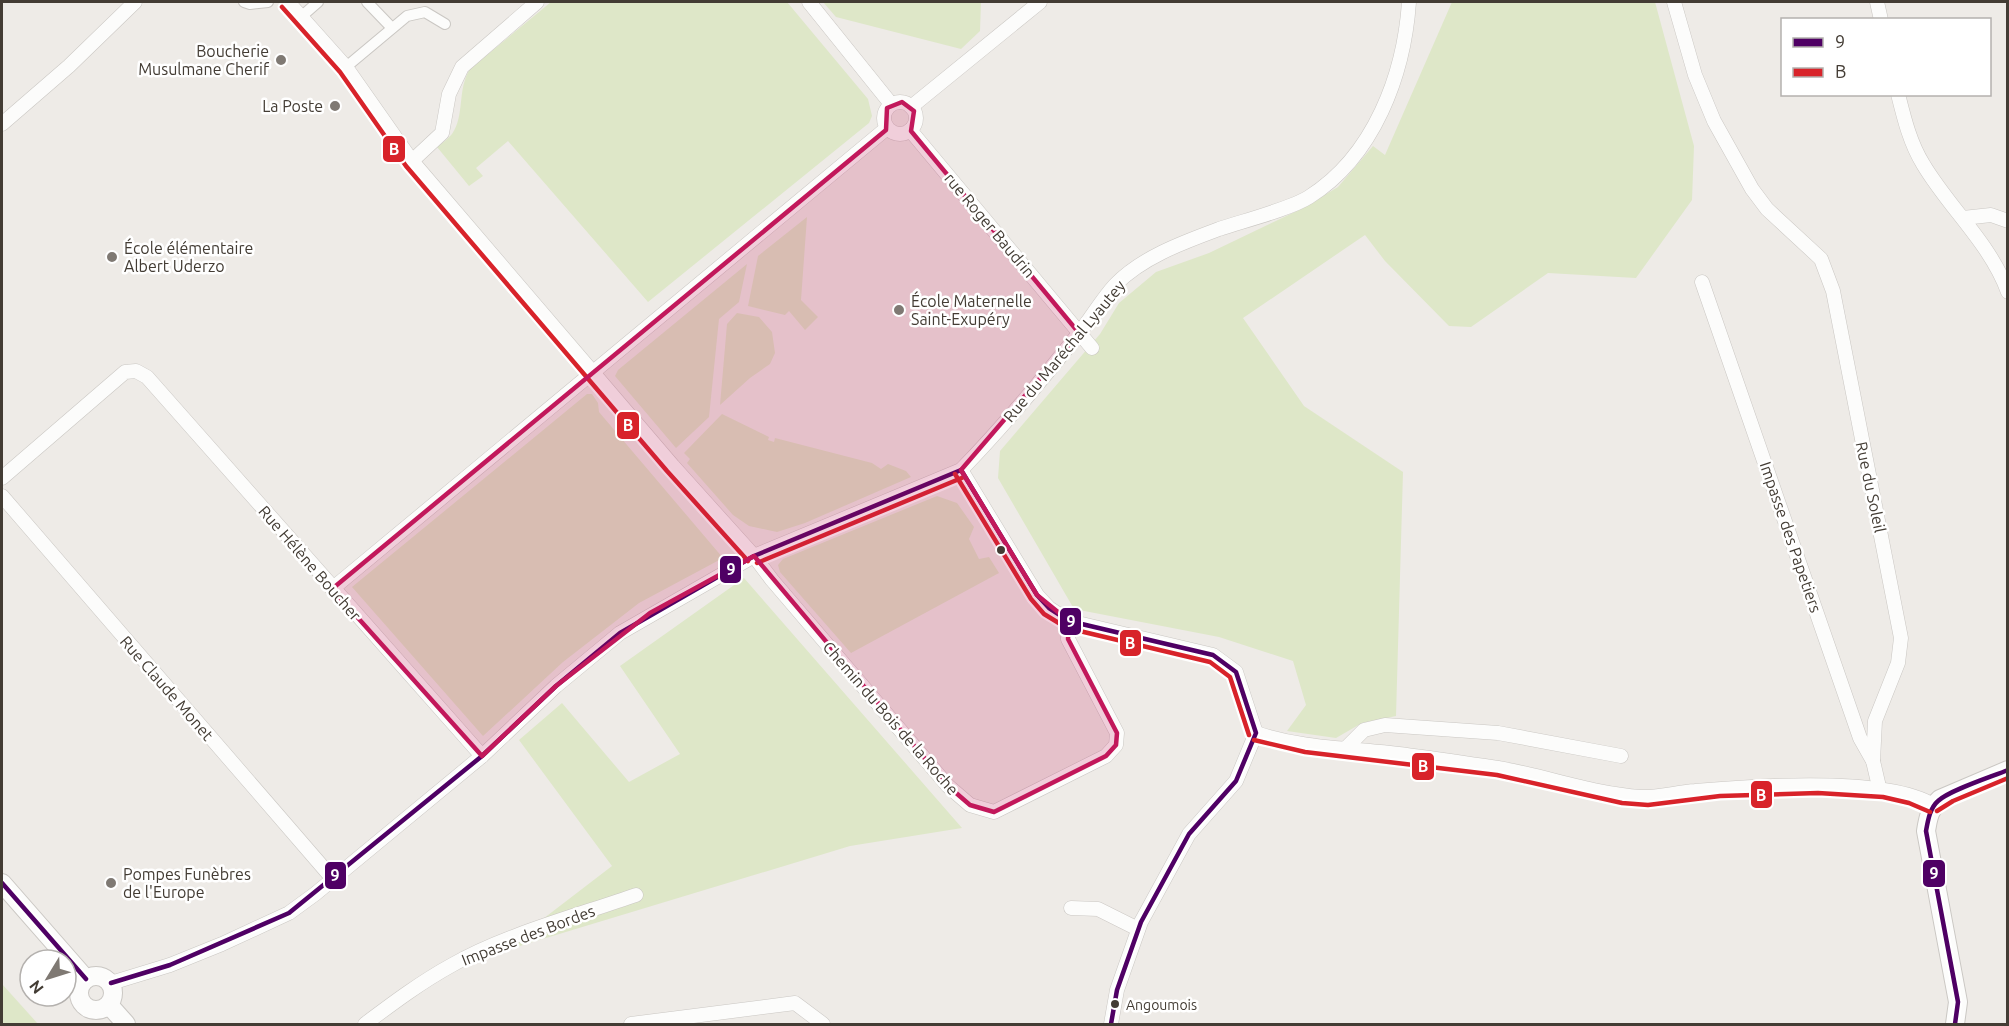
<svg xmlns="http://www.w3.org/2000/svg" width="2009" height="1026" viewBox="0 0 2009 1026" font-family="Ubuntu,sans-serif">
<style>
.green{fill:#dee7c8}
.lines{fill:none;stroke-linecap:round;stroke-linejoin:round}
.pedestrian-casing{stroke:#cac7c3;stroke-width:12}
.minor-casing{stroke:#cac7c3;stroke-width:15}
.tertiary-casing{stroke:#cac7c3;stroke-width:20}
.pedestrian{stroke:#fcfcfb;stroke-width:10}
.minor{stroke:#fcfcfb;stroke-width:14}
.tertiary{stroke:#fcfcfb;stroke-width:18}
.bus-1-casing{stroke:#fff;stroke-width:9}
.bus-2-casing{stroke:#fff;stroke-width:9}
.bus-1{stroke:#4f0064;stroke-width:4.5}
.bus-2{stroke:#d8232a;stroke-width:4.5}
.marked{fill:#c2185b;fill-opacity:0.2;stroke:#c2185b;stroke-width:4.5;stroke-linejoin:round}
.poi-dot{fill:#7f7973;stroke:#fff;stroke-width:2}
.bus-dot{fill:#433c34;stroke:#fff;stroke-width:2}
.labels{text-anchor:middle;stroke-width:5;stroke-linejoin:round;paint-order:stroke}
.bus-label{font-size:14px;fill:#433c34;stroke:#fff;text-anchor:start}
.poi-label{font-size:16px;fill:#433c34;stroke:#fff;text-anchor:start}
.street-label{font-size:16px;fill:#433c34;stroke:#fff}
.line-badge{stroke:#fff;stroke-width:2}
.badge-label{font-size:16px;text-anchor:middle;font-weight:bold;fill:#fff}
</style>
<rect width="100%" height="100%" fill="#eeebe7"/>
<g class="green">
<path d="M 551,2 L 787,2 L 868,99 L 872,116 L 869,123 L 648,302 L 508,141 L 476,168 L 483,176 L 469,186 L 437,147 C 442,143 448,139 452,134 C 465,116 457,89 470,69 Z"/>
<path d="M 823,2 L 981,2 L 980,31 L 961,49 L 836,17 Z"/>
<path d="M 1452,2 L 1655,2 L 1694,146 L 1692,200 L 1636,278 L 1548,273 L 1471,327 L 1449,326 L 1385,261 L 1365,235 L 1243,318 L 1304,406 L 1403,472 L 1396,716 L 1362,723 L 1336,738 L 1287,731 L 1306,705 L 1293,661 L 1219,637 L 1074,609 L 998,478 L 1000,451 L 1100,334 L 1119,303 L 1156,272 L 1209,253 L 1301,209 L 1338,187 L 1373,146 L 1385,155 Z"/>
<path d="M 807,217 L 801,300 L 818,317 L 805,330 L 789,311 L 785,315 L 748,306 L 758,256 Z"/>
<path d="M 747,264 L 739,302 L 719,319 L 709,417 L 676,448 L 615,376 L 618,370 Z"/>
<path d="M 737,313 L 759,317 L 772,332 L 775,353 L 770,364 L 750,378 L 720,405 L 727,324 Z"/>
<path d="M 587,394 L 592,394 L 598,403 L 599,412 L 723,558 L 639,603 L 563,662 L 483,736 L 352,587 Z"/>
<path d="M 722,414 L 769,437 L 768,440 L 774,442 L 775,438 L 872,463 L 881,469 L 888,464 L 906,471 L 911,477 L 805,523 L 777,532 L 749,526 L 733,515 L 687,463 L 690,459 L 684,453 Z"/>
<path d="M 937,496 L 957,503 L 974,527 L 969,539 L 979,559 L 989,557 L 999,573 L 851,653 L 780,572 L 778,565 L 783,559 Z"/>
<path d="M 744,578 L 962,828 L 850,846 L 500,952 L 612,866 L 519,740 L 562,703 L 629,782 L 680,754 L 620,666 Z"/>
<path d="M 2,984 L 38,1024 L 2,1024 Z"/>
</g>
<g class="lines">
<defs>
<g id="pedestrian">
<path d="M 244,2 L 250,4 L 268,2"/>
<path d="M 367,2 L 392,28"/>
<path d="M 302,16 L 318,2"/>
<path d="M 346,67 L 407,16 L 425,12 L 445,24"/>
</g>
<g id="minor">
<path d="M 288,2 L 346,67 L 412,161 L 673,466 L 754,556 L 772,580 L 948,786 L 970,805 L 994,812 L 1106,756 L 1116,745 L 1117,733 L 1068,639 L 1069,621"/>
<path d="M 809,2 L 891,104"/>
<path d="M 1674,2 L 1695,75 L 1714,121 L 1752,189 L 1767,209 L 1821,259 L 1833,291 L 1901,638 L 1898,663 L 1875,721 L 1873,761"/>
<path d="M 1877,2 L 1881,20"/>
<path d="M 1898,94 C 1904,118 1910,143 1923,164 C 1949,208 1990,243 2008,292"/>
<circle cx="900" cy="118" r="16"/>
<path d="M 911,107 L 1040,2"/>
<path d="M 2,124 L 69,66 L 135,2"/>
<path d="M 910,130 L 1092,348"/>
<path d="M 412,161 L 442,133 L 449,94 L 462,67 L 537,2"/>
<path d="M 1963,218 L 1991,215 L 2008,221"/>
<path d="M 1702,282 L 1860,738 L 1873,761 L 1880,791"/>
<path d="M 961,470 L 1037,595 L 1049,608 L 1069,621 L 1213,655 L 1236,672 L 1256,733 L 1236,781 L 1189,834 L 1141,922 L 1117,990 L 1111,1024"/>
<path d="M 2,478 L 125,372 L 136,371 L 147,377 L 482,756"/>
<path d="M 2,496 L 333,879"/>
<path d="M 332,589 L 887,128"/>
<path d="M 1256,733 C 1301,748 1343,748 1390,753 C 1426,757 1462,763 1498,768 C 1546,776 1592,794 1641,797 C 1659,798 1678,792 1695,791 C 1752,786 1886,776 1933,805"/>
<path d="M 1345,749 L 1364,730 L 1385,725 L 1498,733 L 1621,756"/>
<path d="M 1071,908 L 1098,909 L 1138,929"/>
<path d="M 111,983 L 170,965 L 222,944 L 289,913 L 315,894 L 482,756 L 556,686 L 620,633 L 754,556 L 961,470 C 1003,427 1042,380 1080,332 C 1092,317 1102,299 1115,285 C 1142,257 1184,242 1219,229 C 1243,221 1290,209 1309,197 C 1374,156 1404,75 1409,2"/>
<path d="M 365,1024 C 393,1003 421,982 452,965 C 504,935 579,915 636,895"/>
<path d="M 631,1024 L 795,1003 L 823,1024"/>
</g>
<g id="tertiary">
<path d="M 2,883 L 86,979"/>
<circle cx="96" cy="993" r="17"/>
<path d="M 109,1005 L 126,1024"/>
<path d="M 1955,1024 L 1958,1002 L 1926,831 C 1928,818 1930,808 1940,799 L 2008,770"/>
</g>
</defs>
<use href="#pedestrian" class="pedestrian-casing"/>
<use href="#minor" class="minor-casing"/>
<use href="#tertiary" class="tertiary-casing"/>
<use href="#pedestrian" class="pedestrian"/>
<use href="#minor" class="minor"/>
<use href="#tertiary" class="tertiary"/>
<defs>
<g id="bus-1">
<path d="M 961,470 L 1037,595 L 1049,608 L 1069,621 L 1213,655 L 1236,672 L 1256,733 L 1236,781 L 1189,834 L 1141,922 L 1117,990 L 1111,1024"/>
<path d="M 2,883 L 86,979"/>
<path d="M 111,983 L 170,965 L 289,913 L 482,756 L 556,686 L 620,633 L 754,556 L 961,470"/>
<path d="M 1955,1024 L 1958,1002 L 1926,831 C 1928,820 1930,808 1938,801 C 1950,790 1991,777 2008,770"/>
</g>
<g id="bus-2">
<path d="M 282,7 L 340,72 L 406,166 L 667,471 L 748,561"/>
<path d="M 955,474 L 1031,599 L 1044,614 L 1067,628 L 1210,662 L 1230,677 L 1249,735"/>
<path d="M 757,563 L 964,477"/>
<path d="M 1254,740 L 1305,752 L 1497,775 L 1622,803 L 1648,805 L 1720,796 L 1818,793 L 1883,797 L 1909,803 L 1930,812"/>
<path d="M 1937,811 L 1953,801 L 2008,778"/>
</g>
</defs>
<use href="#bus-1" class="bus-1-casing"/>
<use href="#bus-2" class="bus-2-casing"/>
<use href="#bus-1" class="bus-1"/>
<use href="#bus-2" class="bus-2"/>
</g>
<path class="marked" d="M 902,102 L 914,111 L 911,131 L 1079,333 L 961,470 L 1037,595 L 1069,621 L 1068,639 L 1117,733 L 1116,745 L 1106,756 L 994,812 L 970,805 L 948,786 L 754,556 L 650,613 L 556,686 L 482,756 L 332,589 L 886,130 L 887,108 Z"/>
<g class="poi-dot">
<circle cx="281" cy="60" r="6"/>
<circle cx="335" cy="106" r="6"/>
<circle cx="112" cy="257" r="6"/>
<circle cx="899" cy="310" r="6"/>
<circle cx="111" cy="883" r="6"/>
</g>
<g class="bus-dot">
<circle cx="1001" cy="550" r="5"/>
<circle cx="1115" cy="1004" r="5"/>
</g>
<g class="labels">
<g class="bus-label">
<text x="1126" y="1010">Angoumois</text>
</g>
<g class="poi-label">
<text x="269" y="57" text-anchor="end">Boucherie<tspan x="269" dy="18">Musulmane Cherif</tspan></text>
<text x="323" y="112" text-anchor="end">La Poste</text>
<text x="124" y="254">École élémentaire<tspan x="124" dy="18">Albert Uderzo</tspan></text>
<text x="911" y="307">École Maternelle<tspan x="911" dy="18">Saint-Exupéry</tspan></text>
<text x="123" y="880">Pompes Funèbres<tspan x="123" dy="18">de l'Europe</tspan></text>
</g>
<g class="street-label">
<text transform="translate(990 225) rotate(50)" y="6">rue Roger Baudrin</text>
<text transform="translate(1064 351) rotate(-50)" y="6">Rue du Maréchal Lyautey</text>
<text transform="translate(1871 487) rotate(78)" y="6">Rue du Soleil</text>
<text transform="translate(1791 537) rotate(71)" y="6">Impasse des Papetiers</text>
<text transform="translate(310 563) rotate(49)" y="6">Rue Hélène Boucher</text>
<text transform="translate(167 688) rotate(49)" y="6">Rue Claude Monet</text>
<text transform="translate(891 718) rotate(49)" y="6">Chemin du Bois de la Roche</text>
<text transform="translate(528 935) rotate(-21)" y="6">Impasse des Bordes</text>
</g>
</g>
<g class="line-badge">
<rect x="382" y="135" width="24" height="28" rx="6" fill="#d8232a"/>
<rect x="616" y="411" width="24" height="29" rx="6" fill="#d8232a"/>
<rect x="719" y="555" width="23" height="29" rx="6" fill="#4f0064"/>
<rect x="1059" y="607" width="23" height="29" rx="6" fill="#4f0064"/>
<rect x="1119" y="629" width="23" height="28" rx="6" fill="#d8232a"/>
<rect x="1411" y="752" width="24" height="29" rx="6" fill="#d8232a"/>
<rect x="1750" y="780" width="23" height="29" rx="6" fill="#d8232a"/>
<rect x="1922" y="859" width="24" height="29" rx="6" fill="#4f0064"/>
<rect x="324" y="861" width="23" height="29" rx="6" fill="#4f0064"/>
</g>
<g class="badge-label">
<text x="394" y="155">B</text>
<text x="628" y="431">B</text>
<text x="731" y="575">9</text>
<text x="1071" y="627">9</text>
<text x="1130" y="649">B</text>
<text x="1423" y="772">B</text>
<text x="1761" y="801">B</text>
<text x="1934" y="879">9</text>
<text x="335" y="881">9</text>
</g>
<rect width="2009" height="1026" fill="none" stroke="#433c34" stroke-width="6"/>
<rect x="1781" y="18" width="210" height="78" fill="#ffffff" stroke="#b4b1ae" stroke-width="1.5"/>
<rect x="1793" y="38" width="30" height="9" fill="#4f0064" stroke="#b4b1ae" stroke-width="1.5"/>
<text x="1835" y="48" font-size="18" fill="#433c34">9</text>
<rect x="1793" y="68" width="30" height="9" fill="#d8232a" stroke="#b4b1ae" stroke-width="1.5"/>
<text x="1835" y="78" font-size="18" fill="#433c34">B</text>
<g transform="translate(48 978) rotate(232)"><circle r="28" fill="#ffffff" stroke="#b4b1ae" stroke-width="1.5"/>
<path d="M0-4.5L10 22L0 15L-10 22Z" fill="#7f7973"/>
<text y="-9" font-size="16" font-weight="bold" text-anchor="middle" fill="#433c34">N</text>
</g>
</svg>
